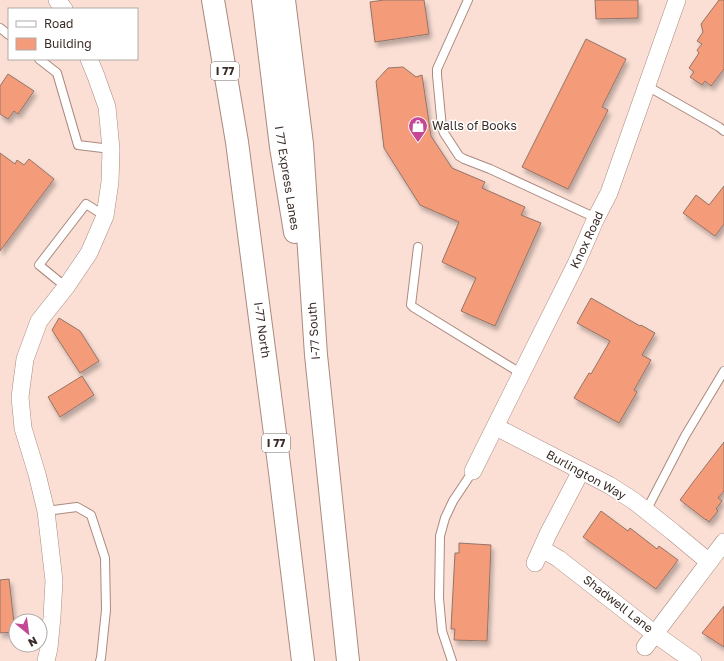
<svg xmlns="http://www.w3.org/2000/svg" width="724" height="661" viewBox="0 0 724 661" font-family="'Golos Text',sans-serif">
<style>
.building{fill:#f49b79;stroke:#937468;filter:url(#shadow)}
.lines{fill:none;stroke-linecap:round;stroke-linejoin:round}
.service-casing{stroke:#aa8a7e;stroke-width:10}
.minor-casing{stroke:#aa8a7e;stroke-width:18}
.motorway-casing{stroke:#aa8a7e;stroke-width:24}
.service{stroke:#fff;stroke-width:8}
.minor{stroke:#fff;stroke-width:17}
.motorway{stroke:#fff;stroke-width:22}
.labels{text-anchor:middle;stroke-width:3;stroke-linejoin:round;paint-order:stroke}
.shield{fill:#fff;stroke:#756c68;stroke-width:1}
.shield-label{font-size:11px;font-weight:bold;fill:#3a2d28}
.poi-label{font-size:12px;fill:#3a2d28;stroke:#fff;text-anchor:start}
.street-label{font-size:12px;fill:#3a2d28;stroke:#fff}
</style>
<defs>
<filter id="shadow"><feDropShadow dx="2.5" dy="4.5" stdDeviation="2" flood-color="#0004"/></filter>
</defs>
<rect width="100%" height="100%" fill="#fbdfd5"/>
<g class="building">
<path d="M 384,0 L 424,0 L 429,34 L 375,42 L 370,2 Z"/>
<path d="M 595,0 L 638,0 L 638,18 L 596,19 Z"/>
<path d="M 719,0 L 724,0 L 724,69 L 711,86 L 705,81 L 702,85 L 690,77 L 694,72 L 689,68 L 699,53 L 697,50 L 702,44 L 697,41 L 703,32 L 701,24 Z"/>
<path d="M 586,39 L 626,59 L 602,107 L 608,110 L 568,189 L 522,167 Z"/>
<path d="M 403,67 L 416,77 L 422,75 L 431,136 L 452,168 L 485,182 L 482,188 L 525,207 L 521,215 L 541,223 L 495,326 L 461,311 L 476,278 L 442,262 L 459,222 L 420,205 L 384,148 L 376,81 L 388,68 Z"/>
<path d="M 8,74 L 34,91 L 18,114 L 14,111 L 8,119 L 0,114 L 0,86 Z"/>
<path d="M 0,153 L 15,164 L 17,160 L 24,165 L 29,159 L 54,179 L 0,251 Z"/>
<path d="M 724,186 L 724,224 L 715,236 L 683,213 L 696,195 L 709,205 Z"/>
<path d="M 591,298 L 640,326 L 641,325 L 655,333 L 642,355 L 651,360 L 634,390 L 637,392 L 619,423 L 574,398 L 589,373 L 591,374 L 610,341 L 577,323 Z"/>
<path d="M 59,318 L 80,331 L 99,361 L 80,373 L 52,330 Z"/>
<path d="M 82,376 L 94,395 L 60,417 L 48,397 Z"/>
<path d="M 724,442 L 724,491 L 718,498 L 722,501 L 716,509 L 718,511 L 709,522 L 706,519 L 706,520 L 680,500 L 694,481 Z"/>
<path d="M 601,511 L 628,531 L 630,528 L 657,549 L 659,546 L 678,560 L 656,589 L 583,537 Z"/>
<path d="M 459,543 L 491,545 L 487,641 L 454,640 L 455,629 L 451,629 L 455,553 L 459,553 Z"/>
<path d="M 9,579 L 15,632 L 0,633 L 0,580 Z"/>
<path d="M 724,606 L 724,647 L 702,633 Z"/>
</g>
<g class="lines">
<defs>
<g id="service">
<path d="M 468,0 L 437,69 L 437,75 L 442,128 L 444,133 L 459,156 L 464,159 L 490,169 L 596,218"/>
<path d="M 0,28 L 9,35"/>
<path d="M 39,59 L 57,73 L 78,145 L 111,149"/>
<path d="M 647,86 L 719,127 L 724,131"/>
<path d="M 418,247 L 411,305 L 413,307 L 522,374"/>
<path d="M 66,287 L 39,265 L 86,204 L 105,216"/>
<path d="M 46,511 L 77,507 L 91,515 L 105,558 L 106,610 L 101,658 L 100,661"/>
<path d="M 646,511 L 685,436 L 724,371"/>
<path d="M 452,661 L 442,631 L 439,598 L 440,536 L 445,518 L 453,501 L 473,471"/>
</g>
<g id="minor">
<path d="M 57,0 L 64,9"/>
<path d="M 496,427 L 609,485 L 634,501 L 673,532 L 709,562"/>
<path d="M 473,471 L 576,264 L 596,218 L 609,193 L 677,0"/>
<path d="M 542,549 L 559,559 L 655,634 L 693,661"/>
<path d="M 535,563 L 548,534 L 581,471"/>
<path d="M 645,647 L 724,542"/>
<path d="M 46,661 L 49,648 L 52,617 L 54,581 L 46,511 L 37,474 L 23,428 L 20,397 L 25,359 L 39,321 L 66,287 L 89,253 L 105,216 L 110,182 L 111,149 L 107,107 L 96,76 L 89,59"/>
</g>
<g id="motorway">
<path d="M 213,0 L 237,142 L 280,472 L 303,661"/>
<path d="M 263,0 L 281,147 L 295,232"/>
<path d="M 284,0 L 302,144 L 316,355 L 348,661"/>
</g>
</defs>
<use href="#service" class="service-casing"/>
<use href="#minor" class="minor-casing"/>
<use href="#motorway" class="motorway-casing"/>
<use href="#service" class="service"/>
<use href="#minor" class="minor"/>
<use href="#motorway" class="motorway"/>
</g>
<defs>
<symbol id="shop-pin" viewBox="-11 -11 22 30"><path d="M0 17L-7.5 6A9.5 9.5 0 1 1 7.5 6Z" fill="#c54896" stroke="#fff"/><path d="M-5-2.5h2.3a2.7 3.5 0 0 1 5.4 0H5L5.5 6h-11ZM-1.5-2.5h3a1.5 2.3 0 0 0-3 0Z" fill="#fff"/></symbol>
</defs>
<g fill-rule="evenodd">
<use href="#shop-pin" x="407" y="115" width="22" height="30"/>
</g>
<g class="labels">
<g class="shield">
<rect x="211" y="62" width="28" height="18" rx="3"/>
<rect x="262" y="434" width="28" height="18" rx="3"/>
</g>
<g class="shield-label">
<text x="225" y="75">I 77</text>
<text x="276" y="447">I 77</text>
</g>
<g class="poi-label">
<text x="432" y="130">Walls of Books</text>
</g>
<g class="street-label">
<text transform="translate(287 178) rotate(81)" y="4">I 77 Express Lanes</text>
<text transform="translate(587 240) rotate(-65)" y="4">Knox Road</text>
<text transform="translate(262 330) rotate(82)" y="4">I-77 North</text>
<text transform="translate(314 331) rotate(-94)" y="4">I-77 South</text>
<text transform="translate(586 475) rotate(29)" y="4">Burlington Way</text>
<text transform="translate(618 604) rotate(38)" y="4">Shadwell Lane</text>
</g>
</g>
<rect x="8" y="8" width="130" height="52" fill="#ffffff" stroke="#b0aba9"/>
<rect x="16" y="21" width="20" height="6" fill="#ffffff" stroke="#b0aba9"/>
<text x="44" y="28" font-size="12" fill="#3a2d28">Road</text>
<rect x="16" y="38" width="20" height="12" fill="#f49b79" stroke="#b0aba9"/>
<text x="44" y="48" font-size="12" fill="#3a2d28">Building</text>
<g transform="translate(28 633) rotate(151)"><circle r="19" fill="#ffffff" stroke="#b0aba9"/>
<path d="M0-3L7 15L0 10L-7 15Z" fill="#c54896"/>
<text y="-6" font-size="11" font-weight="bold" text-anchor="middle" fill="#3a2d28">N</text>
</g>
</svg>
